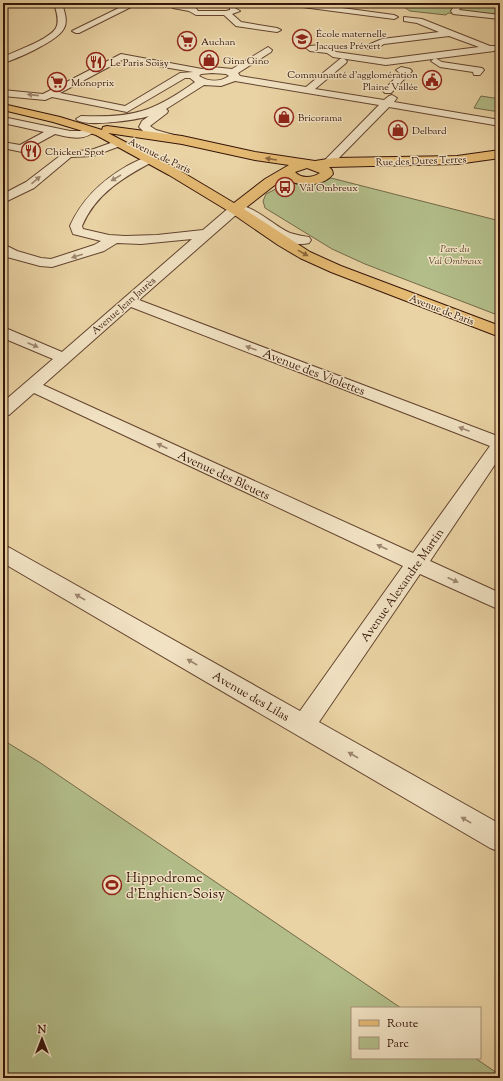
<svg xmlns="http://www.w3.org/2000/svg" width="503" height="1081" viewBox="0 0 503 1081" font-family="'Sorts Mill Goudy',serif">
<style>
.green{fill:#b2bd89;stroke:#746948}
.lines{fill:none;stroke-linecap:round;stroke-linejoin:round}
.minor-casing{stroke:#63442f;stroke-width:2}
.major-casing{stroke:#361508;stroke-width:2}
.minor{fill:#f1e2c3;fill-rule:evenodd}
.major{fill:#e4b972;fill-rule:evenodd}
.oneway{fill:#9d866f}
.oneway2{fill:#8d673d}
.labels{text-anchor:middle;stroke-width:3;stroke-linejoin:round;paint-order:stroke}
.far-poi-label{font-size:10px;fill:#361508;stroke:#f1e2c3;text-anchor:start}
.far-street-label{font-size:10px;fill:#361508;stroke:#f1e2c3}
.far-park-label{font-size:10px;font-style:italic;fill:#5b472f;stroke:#f1e2c3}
.street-label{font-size:12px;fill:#361508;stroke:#f1e2c3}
.near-poi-label{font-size:14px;fill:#361508;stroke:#f1e2c3;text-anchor:start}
</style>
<rect width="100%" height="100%" fill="#e9d2a3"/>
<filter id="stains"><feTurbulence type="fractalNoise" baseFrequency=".005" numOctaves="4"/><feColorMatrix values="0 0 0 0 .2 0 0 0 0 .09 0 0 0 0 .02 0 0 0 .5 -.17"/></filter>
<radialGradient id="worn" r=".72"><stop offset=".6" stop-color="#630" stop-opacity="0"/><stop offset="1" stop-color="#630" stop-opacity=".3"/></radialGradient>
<g class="green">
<path d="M 398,3 L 500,3 L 500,19 L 448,13 L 446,15 L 410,11 Z"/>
<path d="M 481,96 L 500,99 L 500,112 L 474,108 Z"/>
<path d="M 327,177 L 500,221 L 500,316 L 365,264 L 332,249 L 265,208 L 263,201 L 266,194 L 293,180 Z"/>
<path d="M 3,740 L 39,762 L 401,1008 L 352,1008 L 352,1058 L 475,1058 L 500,1075 L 500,1078 L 3,1078 Z"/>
</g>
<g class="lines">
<defs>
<g id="minor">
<path d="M 54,3 L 62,3 C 64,11 69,22 63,30 C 55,42 17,59 3,63 L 3,57 C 16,51 50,39 56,28 C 60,21 56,10 54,3 Z"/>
<path d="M 129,3 L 139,3 L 79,33 L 76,33 L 72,31 Z"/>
<path d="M 283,3 L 305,3 L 394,15 L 398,17 L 394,19 L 287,5 Z"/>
<path d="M 456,3 L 464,3 L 459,10 L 500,15 L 500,19 L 453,14 L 451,11 Z"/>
<path d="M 173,4 L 195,7 L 198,11 L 226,11 L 230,10 L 230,7 L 233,7 L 240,11 L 232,14 L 241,22 L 277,28 L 281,30 L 277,32 L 236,26 L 224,15 L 196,15 L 189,11 L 173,8 Z"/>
<path d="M 404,17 L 422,19 L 490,46 L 497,46 L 498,48 L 494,51 L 386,65 L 333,57 L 327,53 L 310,51 L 306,48 C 311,43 330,46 336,52 L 386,59 L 479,47 L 449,36 L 384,44 L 374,49 L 368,49 L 367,47 L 368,45 L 382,39 L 439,32 L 417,23 L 404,21 Z"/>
<path d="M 268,47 L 272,50 L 271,52 L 238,73 L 240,76 L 306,87 L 340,59 L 343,58 L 347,61 L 346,63 L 315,89 L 384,100 L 389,96 L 392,95 L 397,98 L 394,102 L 500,120 L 500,126 L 389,107 L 332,165 L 324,165 L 322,163 L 324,161 L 379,105 L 235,81 L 221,86 L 204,85 L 166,109 L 168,111 L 167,113 L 150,126 L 156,130 L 181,137 L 182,139 L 181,141 L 177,142 C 165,139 147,137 139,127 L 142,121 L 149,116 C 137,120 83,128 76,119 L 81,116 C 133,118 153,112 195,82 L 190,78 L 185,78 L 127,112 L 52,97 L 45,100 L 3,96 L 3,90 L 43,94 L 121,54 L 202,69 L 212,67 L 232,69 ZM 122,60 L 193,72 L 180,73 L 125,106 L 60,93 ZM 212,73 L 226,74 L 229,76 C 220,82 209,82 199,76 L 201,74 Z"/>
<path d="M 435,58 L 442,62 L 482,68 L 484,70 L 480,75 L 474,75 L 473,72 L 440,67 L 431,61 Z"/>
<path d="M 401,67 L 410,69 L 412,71 L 391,93 L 385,93 L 383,91 L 385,89 L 400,73 L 396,70 Z"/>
<path d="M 3,117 L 70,131 L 80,131 L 90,127 L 95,130 C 86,142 68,137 55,134 L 22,152 L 3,148 L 3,142 L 20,145 L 44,132 L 3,123 Z"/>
<path d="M 119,140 L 124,143 L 123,145 L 93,156 L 71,157 L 34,188 L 3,203 L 3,194 L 26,182 L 65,152 L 91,150 Z"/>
<path d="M 150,156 L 156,159 L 154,161 C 124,177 96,193 82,226 L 83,229 L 109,235 L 125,236 L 157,235 L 203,230 L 231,206 C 251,201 273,226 290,233 C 296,235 303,236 309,237 L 311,240 L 309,243 C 286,249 268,226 249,218 C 245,216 241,215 237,214 L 139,300 L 500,437 L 500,457 L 430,561 L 500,593 L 500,610 L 420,574 L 319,722 L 500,824 L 500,852 L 490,848 L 3,563 L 3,545 L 10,548 L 300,711 L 403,566 L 34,393 L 9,415 L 3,416 L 3,402 L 53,359 L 3,338 L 3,327 L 62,352 L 192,239 L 141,244 L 117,243 L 104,251 L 52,267 L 40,266 L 7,257 L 3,254 L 3,244 L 17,251 L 41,258 L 51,259 L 94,245 L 101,241 L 73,234 L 70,226 C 82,199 101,181 127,166 C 135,162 142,158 150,156 ZM 131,307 L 490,446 L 413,553 L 43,385 Z"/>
</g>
<path id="major" d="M 3,104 L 60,117 L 102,130 L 103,127 L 107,126 L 182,136 L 255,152 L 315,161 L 334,158 L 457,156 L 500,150 L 500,158 L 457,164 L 329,167 L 332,170 L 333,174 C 324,187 296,188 285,177 L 244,209 L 310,252 L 341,266 L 500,326 L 500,337 L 331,272 L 300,258 L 278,245 L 230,212 L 169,175 L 96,135 L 53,122 L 3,110 ZM 108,133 L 182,144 L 255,160 L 289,165 L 265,179 L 234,203 L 177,169 ZM 307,168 L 320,173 C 312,178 301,179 295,172 Z"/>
</defs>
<use href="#minor" class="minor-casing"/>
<use href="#major" class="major-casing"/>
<use href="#minor" class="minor"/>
<use href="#major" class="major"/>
</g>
<defs><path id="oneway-solid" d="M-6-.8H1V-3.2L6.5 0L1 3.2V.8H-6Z"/></defs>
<g class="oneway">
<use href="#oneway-solid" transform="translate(33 95) rotate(-174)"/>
<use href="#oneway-solid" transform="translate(116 178) rotate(149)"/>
<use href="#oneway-solid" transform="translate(36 180) rotate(-41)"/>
<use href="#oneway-solid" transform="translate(77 256) rotate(162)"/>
<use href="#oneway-solid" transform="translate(33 345) rotate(23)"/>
<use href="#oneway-solid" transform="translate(251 348) rotate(-159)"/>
<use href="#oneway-solid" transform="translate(464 429) rotate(-159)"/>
<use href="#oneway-solid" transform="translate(162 446) rotate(-155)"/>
<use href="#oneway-solid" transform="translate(382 547) rotate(-155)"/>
<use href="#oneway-solid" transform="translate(453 580) rotate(25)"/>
<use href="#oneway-solid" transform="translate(80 597) rotate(-150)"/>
<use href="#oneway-solid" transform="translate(192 662) rotate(-150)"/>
<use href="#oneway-solid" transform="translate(353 755) rotate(-150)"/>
<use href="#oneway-solid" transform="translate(466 820) rotate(-150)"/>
</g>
<g class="oneway2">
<use href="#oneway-solid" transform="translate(271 159) rotate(-171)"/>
<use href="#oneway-solid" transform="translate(303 253) rotate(29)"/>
</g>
<defs>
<symbol id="school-ring" viewBox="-11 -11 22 22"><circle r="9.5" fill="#f1e2c3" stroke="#8f2418" stroke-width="1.5"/><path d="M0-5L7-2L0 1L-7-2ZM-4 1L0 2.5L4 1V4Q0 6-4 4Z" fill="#8f2418"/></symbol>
<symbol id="supermarket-ring" viewBox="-11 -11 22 22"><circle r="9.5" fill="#f1e2c3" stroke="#8f2418" stroke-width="1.5"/><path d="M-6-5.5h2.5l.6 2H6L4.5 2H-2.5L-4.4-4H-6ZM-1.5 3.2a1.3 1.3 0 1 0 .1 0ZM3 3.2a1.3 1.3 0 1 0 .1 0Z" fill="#8f2418"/></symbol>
<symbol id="shop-ring" viewBox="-11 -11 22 22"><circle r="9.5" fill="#f1e2c3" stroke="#8f2418" stroke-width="1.5"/><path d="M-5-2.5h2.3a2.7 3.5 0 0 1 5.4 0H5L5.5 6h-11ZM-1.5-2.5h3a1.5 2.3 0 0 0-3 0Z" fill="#8f2418"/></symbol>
<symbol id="restaurant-ring" viewBox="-11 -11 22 22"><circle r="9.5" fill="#f1e2c3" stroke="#8f2418" stroke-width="1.5"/><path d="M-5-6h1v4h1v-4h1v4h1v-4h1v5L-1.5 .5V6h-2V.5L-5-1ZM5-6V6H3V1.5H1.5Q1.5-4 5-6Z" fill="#8f2418"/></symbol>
<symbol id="civic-ring" viewBox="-11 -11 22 22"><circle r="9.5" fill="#f1e2c3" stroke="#8f2418" stroke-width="1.5"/><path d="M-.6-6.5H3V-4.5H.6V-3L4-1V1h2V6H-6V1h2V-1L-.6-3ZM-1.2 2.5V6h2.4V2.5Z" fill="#8f2418"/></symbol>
<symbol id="bus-ring" viewBox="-11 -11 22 22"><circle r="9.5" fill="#f1e2c3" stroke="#8f2418" stroke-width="1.5"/><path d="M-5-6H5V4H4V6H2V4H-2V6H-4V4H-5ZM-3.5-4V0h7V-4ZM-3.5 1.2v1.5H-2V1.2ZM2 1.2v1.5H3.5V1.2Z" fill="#8f2418"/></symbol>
<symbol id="stadium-ring" viewBox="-11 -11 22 22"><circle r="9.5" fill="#f1e2c3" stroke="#8f2418" stroke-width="1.5"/><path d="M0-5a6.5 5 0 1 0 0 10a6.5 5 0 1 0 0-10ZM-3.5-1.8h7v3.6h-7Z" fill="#8f2418"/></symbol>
</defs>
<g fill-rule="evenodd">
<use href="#school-ring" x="291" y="28" width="22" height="22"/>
<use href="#supermarket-ring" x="176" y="30" width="22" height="22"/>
<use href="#shop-ring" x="198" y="49" width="22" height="22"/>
<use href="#restaurant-ring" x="85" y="51" width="22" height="22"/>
<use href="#civic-ring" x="421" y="69" width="22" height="22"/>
<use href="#supermarket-ring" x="46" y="71" width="22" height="22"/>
<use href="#shop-ring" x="273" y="106" width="22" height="22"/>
<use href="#shop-ring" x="387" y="119" width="22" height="22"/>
<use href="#restaurant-ring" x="20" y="140" width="22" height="22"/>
<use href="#bus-ring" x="274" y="176" width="22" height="22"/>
<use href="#stadium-ring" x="101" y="874" width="22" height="22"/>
</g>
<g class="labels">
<g class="far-poi-label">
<text x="316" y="37">École maternelle<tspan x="316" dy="12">Jacques Prévert</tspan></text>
<text x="201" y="45">Auchan</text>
<text x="223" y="64">Gina Gino</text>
<text x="110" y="66">Le Paris Soisy</text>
<text x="418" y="78" text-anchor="end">Communauté d'agglomération<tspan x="418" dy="12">Plaine Vallée</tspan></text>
<text x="71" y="86">Monoprix</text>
<text x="298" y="121">Bricorama</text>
<text x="412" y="134">Delbard</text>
<text x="45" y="155">Chicken Spot</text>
<text x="299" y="191">Val Ombreux</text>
</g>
<g class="far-street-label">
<text transform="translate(160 155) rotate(26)" y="4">Avenue de Paris</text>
<text transform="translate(421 160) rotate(-2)" y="4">Rue des Dures Terres</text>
<text transform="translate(123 305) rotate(-41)" y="4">Avenue Jean Jaurès</text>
<text transform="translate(442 309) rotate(21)" y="4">Avenue de Paris</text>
</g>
<g class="far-park-label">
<text x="455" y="252">Parc du<tspan x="455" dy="12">Val Ombreux</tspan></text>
</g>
<g class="street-label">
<text transform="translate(314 372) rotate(21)" y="4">Avenue des Violettes</text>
<text transform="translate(224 475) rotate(25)" y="4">Avenue des Bleuets</text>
<text transform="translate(402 585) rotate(-55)" y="4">Avenue Alexandre Martin</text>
<text transform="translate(251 696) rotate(30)" y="4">Avenue des Lilas</text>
</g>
<g class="near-poi-label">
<text x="126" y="882">Hippodrome<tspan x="126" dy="16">d'Enghien-Soisy</tspan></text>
</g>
</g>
<rect width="503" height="1081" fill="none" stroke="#e9d2a3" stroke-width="16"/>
<rect x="4" y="4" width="495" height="1073" fill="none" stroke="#361508" stroke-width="2"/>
<rect x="8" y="8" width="487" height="1065" fill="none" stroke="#361508"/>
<rect x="351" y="1007" width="130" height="52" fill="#f1e2c3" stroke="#a69078"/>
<rect x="359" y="1020" width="20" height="6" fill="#e4b972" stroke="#a69078"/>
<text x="387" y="1027" font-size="12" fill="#361508">Route</text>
<rect x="359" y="1037" width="20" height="12" fill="#b2bd89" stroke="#a69078"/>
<text x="387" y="1047" font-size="12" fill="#361508">Parc</text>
<g transform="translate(42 1039)" stroke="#f1e2c3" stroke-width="3" paint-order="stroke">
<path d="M0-3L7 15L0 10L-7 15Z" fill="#361508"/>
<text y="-6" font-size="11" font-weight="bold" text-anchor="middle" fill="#361508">N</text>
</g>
<rect width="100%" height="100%" filter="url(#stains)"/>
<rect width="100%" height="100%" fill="url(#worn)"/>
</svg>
